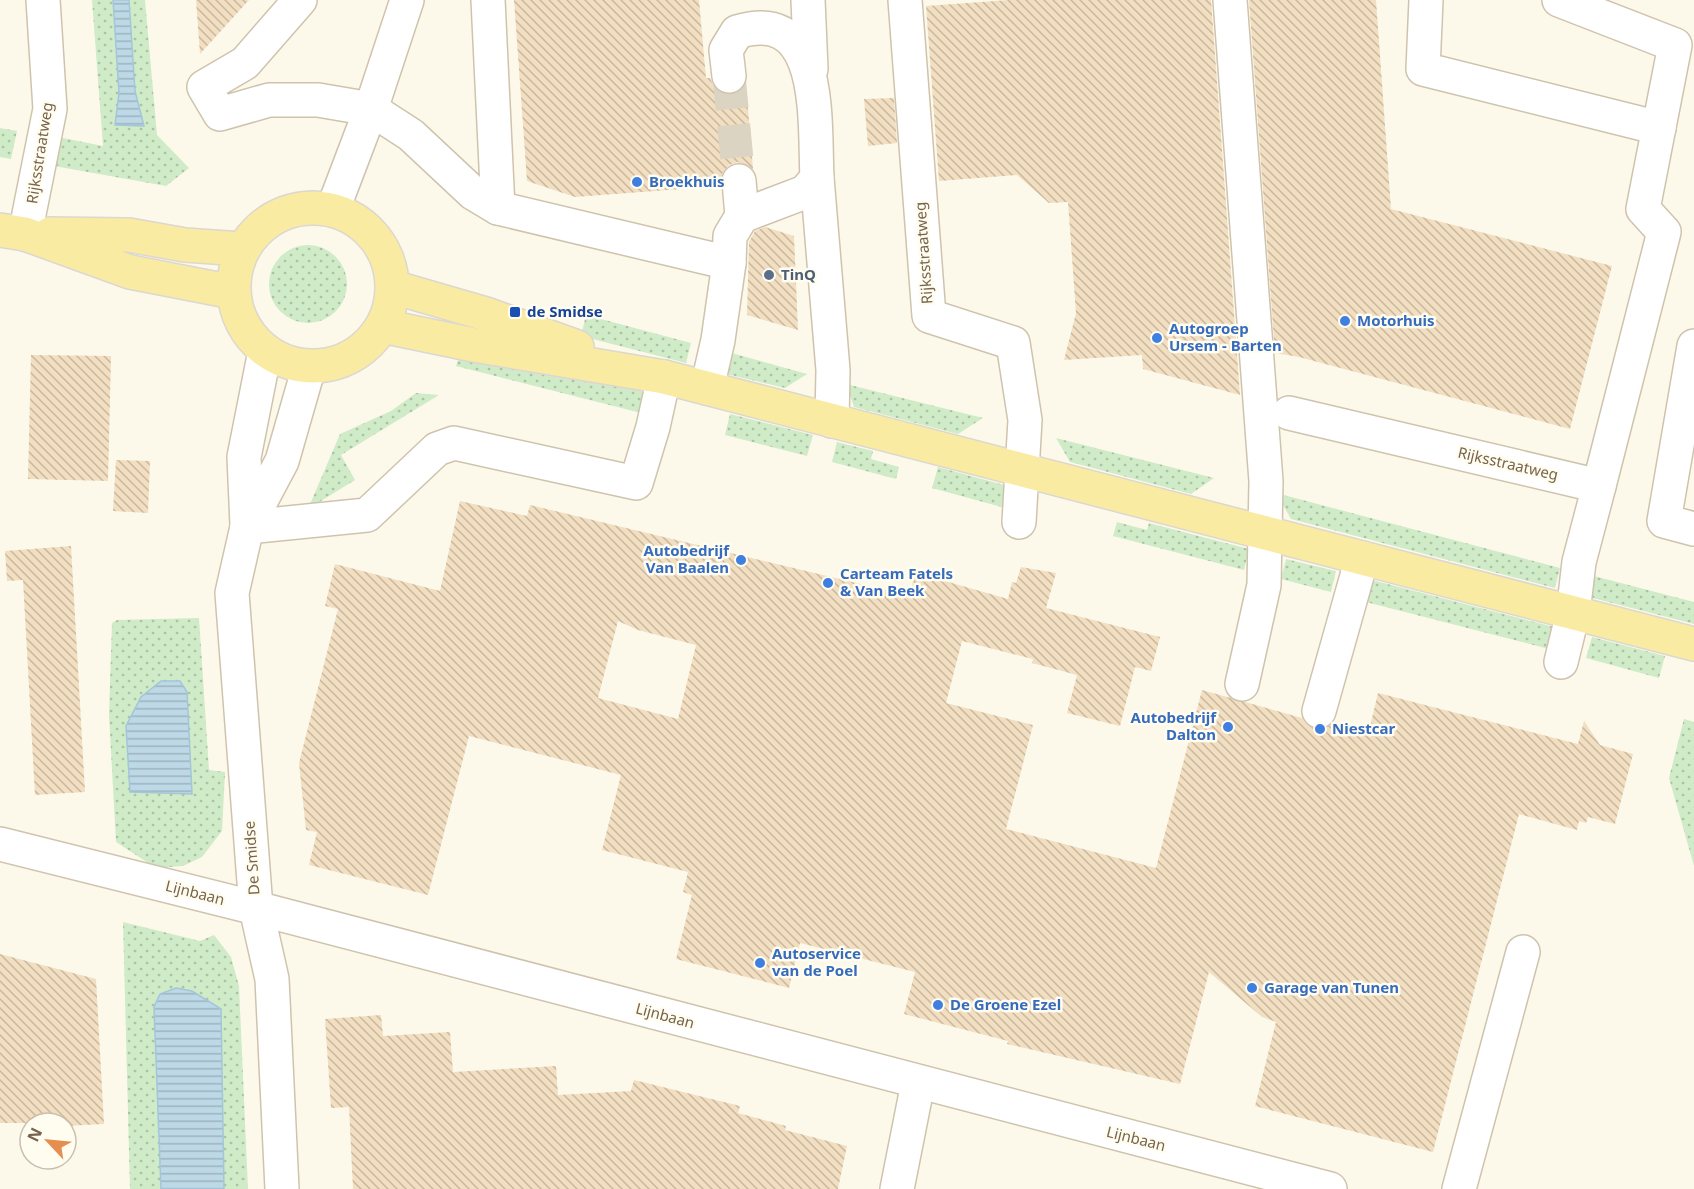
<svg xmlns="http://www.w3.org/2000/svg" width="1694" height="1189" viewBox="0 0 1694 1189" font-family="'Noto Sans',sans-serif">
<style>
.green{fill:url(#green-dots)}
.water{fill:url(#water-rules);stroke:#a3c6d9;stroke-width:1.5}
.building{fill:url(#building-back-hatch);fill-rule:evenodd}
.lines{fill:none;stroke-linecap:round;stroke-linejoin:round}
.minor-tunnel{stroke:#dcd4c2;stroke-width:33;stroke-dasharray:33 16;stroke-linecap:butt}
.minor-casing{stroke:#cfc3ae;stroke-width:36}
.major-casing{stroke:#dcd7d0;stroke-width:36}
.minor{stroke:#fff;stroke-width:33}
.major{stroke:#faeba3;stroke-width:33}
.shop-dot{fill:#3f7fe0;stroke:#fffcf0;stroke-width:2}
.service-dot{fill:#5c6f8a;stroke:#fffcf0;stroke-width:2}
.transit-dot{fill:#1a4fb4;stroke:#fffcf0;stroke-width:2}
.labels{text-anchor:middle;stroke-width:5;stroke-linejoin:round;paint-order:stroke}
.street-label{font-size:15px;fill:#78644c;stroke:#fffcf0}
.shop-label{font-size:15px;font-weight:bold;fill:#366cbe;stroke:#fffcf0;text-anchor:start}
.service-label{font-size:15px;font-weight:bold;fill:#4e5e75;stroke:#fffcf0;text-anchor:start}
.transit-label{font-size:15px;font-weight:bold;fill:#164399;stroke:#fffcf0;text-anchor:start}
</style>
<defs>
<pattern id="green-dots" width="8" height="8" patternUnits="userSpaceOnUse" patternTransform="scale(1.5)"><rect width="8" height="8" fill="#cfebc7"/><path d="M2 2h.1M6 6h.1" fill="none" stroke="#adc2a4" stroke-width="1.8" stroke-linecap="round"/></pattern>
<pattern id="water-rules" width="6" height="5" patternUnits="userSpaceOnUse" patternTransform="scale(1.5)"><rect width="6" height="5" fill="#bdd9e7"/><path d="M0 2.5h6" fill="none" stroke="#9eb4bd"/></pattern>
<pattern id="building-back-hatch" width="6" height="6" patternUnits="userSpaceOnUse" patternTransform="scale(1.5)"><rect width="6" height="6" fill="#f2dec1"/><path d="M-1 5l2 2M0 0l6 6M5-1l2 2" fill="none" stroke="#c9b89f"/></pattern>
</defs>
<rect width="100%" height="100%" fill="#fdf9ea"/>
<g class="green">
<path d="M 92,0 L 113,0 L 119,93 L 115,125 L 144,126 L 135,91 L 129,0 L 145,0 L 157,135 L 189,168 L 166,186 L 54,166 L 58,137 L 103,146 Z"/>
<path d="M 0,128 L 17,131 L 11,159 L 0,157 Z"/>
<circle cx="308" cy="284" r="39"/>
<path d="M 586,315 L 691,343 L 686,363 L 581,336 Z"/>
<path d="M 728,352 L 807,374 L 785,388 L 722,373 Z"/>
<path d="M 459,357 L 572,375 L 649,393 L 645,414 L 456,366 Z"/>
<path d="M 846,384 L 983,418 L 958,434 L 854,407 Z"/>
<path d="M 416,393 L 439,395 L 341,455 L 355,480 L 308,509 L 340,434 L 391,411 Z"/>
<path d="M 730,414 L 813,435 L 807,456 L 725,435 Z"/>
<path d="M 1056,438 L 1214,478 L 1191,494 L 1070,462 Z"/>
<path d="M 837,442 L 873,451 L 871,459 L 899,467 L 896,479 L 832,462 Z"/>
<path d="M 938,467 L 1015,488 L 1009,509 L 932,488 Z"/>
<path d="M 1276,493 L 1560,568 L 1555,588 L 1291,519 Z"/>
<path d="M 1117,522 L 1147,530 L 1149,523 L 1249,549 L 1244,570 L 1113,536 Z"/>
<path d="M 1286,559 L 1336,571 L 1331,592 L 1281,579 Z"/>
<path d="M 1590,575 L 1694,602 L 1694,624 L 1585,596 Z"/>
<path d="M 1372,580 L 1554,627 L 1549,649 L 1366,602 Z"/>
<path d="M 199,618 L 209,770 L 225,772 L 222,831 L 202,857 L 183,866 L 156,868 L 116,842 L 109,715 L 112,623 L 117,620 Z"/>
<path d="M 1592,637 L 1665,656 L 1659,678 L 1586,658 Z"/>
<path d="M 1684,719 L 1694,722 L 1694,866 L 1669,778 Z"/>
<path d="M 123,922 L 200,941 L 214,935 L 231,957 L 239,986 L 248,1189 L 224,1189 L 221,1009 L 154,1007 L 161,1189 L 130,1189 Z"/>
</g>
<g class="water">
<path d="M 113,0 L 129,0 L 135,91 L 144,126 L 115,125 L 119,93 Z"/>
<path d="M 161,681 L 180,681 L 187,692 L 192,794 L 130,792 L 126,726 L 141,697 Z"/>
<path d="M 176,988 L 192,991 L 221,1009 L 224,1189 L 161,1189 L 154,1007 L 160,994 Z"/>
</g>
<g class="building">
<path d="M 196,0 L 249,0 L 200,54 Z"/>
<path d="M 514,0 L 699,0 L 706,78 L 710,78 L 714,87 L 721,93 L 731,95 L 740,91 L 746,84 L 753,169 L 738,162 L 729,165 L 722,174 L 721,186 L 575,197 L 527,181 Z"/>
<path d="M 1009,0 L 1211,0 L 1240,395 L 1143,369 L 1142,355 L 1064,360 L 1076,313 L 1068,202 L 1049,203 L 1017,175 L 939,181 L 926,6 Z"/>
<path d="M 1249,0 L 1376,0 L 1391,209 L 1612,266 L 1570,429 L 1299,357 L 1275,353 Z"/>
<path d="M 894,98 L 897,143 L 868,146 L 864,99 Z"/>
<path d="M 765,227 L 794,236 L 798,330 L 747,315 L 749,242 L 755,231 Z"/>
<path d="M 31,355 L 111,356 L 108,481 L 28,479 Z"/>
<path d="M 116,460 L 150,461 L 148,513 L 113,511 Z"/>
<path d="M 460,501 L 527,516 L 530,505 L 911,596 L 914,572 L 945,577 L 945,581 L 1008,599 L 1012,582 L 1016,583 L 1021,567 L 1056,573 L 1046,608 L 1160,637 L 1151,671 L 1135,667 L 1120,726 L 1067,713 L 1077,675 L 1032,663 L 1033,659 L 962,641 L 946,703 L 1033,725 L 1006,829 L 1156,868 L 1202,690 L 1302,718 L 1306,724 L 1315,729 L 1330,725 L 1368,735 L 1378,693 L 1578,744 L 1584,721 L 1600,745 L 1633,754 L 1615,824 L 1588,817 L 1586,823 L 1579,821 L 1577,830 L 1519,814 L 1433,1152 L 1255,1106 L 1276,1022 L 1262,1017 L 1209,972 L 1180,1084 L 1007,1044 L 1008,1041 L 904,1014 L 915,972 L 800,943 L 789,988 L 676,959 L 692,895 L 683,892 L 688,872 L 602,850 L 621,775 L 469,736 L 428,895 L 309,865 L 317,832 L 306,830 L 299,763 L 338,609 L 325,606 L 335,564 L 440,591 ZM 618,621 L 638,630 L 696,645 L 678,719 L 598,698 Z"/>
<path d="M 71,546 L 85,792 L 35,795 L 23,580 L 7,581 L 5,551 Z"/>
<path d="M 0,954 L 96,979 L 104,1124 L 66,1126 L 66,1123 L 0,1123 Z"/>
<path d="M 381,1015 L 383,1036 L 450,1032 L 453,1072 L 556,1066 L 558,1095 L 631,1091 L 634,1080 L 740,1106 L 738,1113 L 786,1126 L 785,1130 L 847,1146 L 838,1189 L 353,1189 L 349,1107 L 331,1108 L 325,1019 Z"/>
</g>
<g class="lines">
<path class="minor-tunnel" d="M 729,76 L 739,181"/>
<defs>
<g id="minor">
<path d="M 300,0 L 245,63 L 204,87 L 220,114 L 269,100 L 318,100 L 371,109 L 411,135 L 473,193 L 498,208 L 488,0"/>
<path d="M 808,0 L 811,69"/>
<path d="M 905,0 L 929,316 L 1013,343 L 1025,420 L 1019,522"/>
<path d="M 1230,0 L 1266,481 L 1264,585 L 1242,684"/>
<path d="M 1426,0 L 1423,69 L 1659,128"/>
<path d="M 1559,0 L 1675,45 L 1643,209 L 1664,232 L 1599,486"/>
<path d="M 729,76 L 726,50 L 737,32 C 825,5 814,123 817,178 L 805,192 L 742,216"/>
<path d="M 817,178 L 833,370 L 832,421"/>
<path d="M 498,208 L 729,263"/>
<path d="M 333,209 L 371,109 L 407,0"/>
<path d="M 25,234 L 50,109 L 43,0"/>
<path d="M 1694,346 L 1664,521 L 1694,529"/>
<path d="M 707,388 L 718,340 L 729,263 L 730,236 L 742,216 L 739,181"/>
<path d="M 1289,413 L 1599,486 L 1579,562 L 1573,613 L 1561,662"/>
<path d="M 247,525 L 244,457 L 265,351"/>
<path d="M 247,527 L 367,515 L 437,449 L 454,443 L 636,483 L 653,427 L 664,377"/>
<path d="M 1319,711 L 1362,558"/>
<path d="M 0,844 L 256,908 L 1330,1189"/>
<path d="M 282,1189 L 272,979 L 256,908 L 232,593 L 247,527 L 282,461 L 309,367"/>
<path d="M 897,1189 L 918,1083"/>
<path d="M 1459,1189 L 1523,952"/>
</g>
<g id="major">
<circle cx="313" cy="287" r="79"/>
<path d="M 0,230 L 25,234 L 130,272 L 233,292"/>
<path d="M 50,234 L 129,235 L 185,245 L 242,249"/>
<path d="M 393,287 L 486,314 L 577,347"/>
<path d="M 382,326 L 474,345 L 664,377 L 1694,644"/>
</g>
</defs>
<use href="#minor" class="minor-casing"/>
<use href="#major" class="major-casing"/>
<use href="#minor" class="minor"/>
<use href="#major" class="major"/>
</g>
<g class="shop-dot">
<circle cx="637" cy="182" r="6"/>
<circle cx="1345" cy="321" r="6"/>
<circle cx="1157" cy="338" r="6"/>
<circle cx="741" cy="560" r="6"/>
<circle cx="828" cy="583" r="6"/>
<circle cx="1228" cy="727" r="6"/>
<circle cx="1320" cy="729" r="6"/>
<circle cx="760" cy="963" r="6"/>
<circle cx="1252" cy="988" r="6"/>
<circle cx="938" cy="1005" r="6"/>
</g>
<circle class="service-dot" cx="769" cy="275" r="6"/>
<rect class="transit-dot" x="509" y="306" width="12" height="12" rx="3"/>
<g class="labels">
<g class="street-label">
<text transform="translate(40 153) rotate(-81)" y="5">Rijksstraatweg</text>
<text transform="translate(924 253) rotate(-94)" y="5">Rijksstraatweg</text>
<text transform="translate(1508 464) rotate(13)" y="5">Rijksstraatweg</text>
<text transform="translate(252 858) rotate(-94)" y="5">De Smidse</text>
<text transform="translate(195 893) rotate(14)" y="5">Lijnbaan</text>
<text transform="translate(665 1016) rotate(15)" y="5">Lijnbaan</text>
<text transform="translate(1136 1139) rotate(14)" y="5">Lijnbaan</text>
</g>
<g class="shop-label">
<text x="649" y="187">Broekhuis</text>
<text x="1357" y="326">Motorhuis</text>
<text x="1169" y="334">Autogroep<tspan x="1169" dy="17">Ursem - Barten</tspan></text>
<text x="729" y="556" text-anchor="end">Autobedrijf<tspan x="729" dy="17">Van Baalen</tspan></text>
<text x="840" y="579">Carteam Fatels<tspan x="840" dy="17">&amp; Van Beek</tspan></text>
<text x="1216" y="723" text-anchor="end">Autobedrijf<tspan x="1216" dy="17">Dalton</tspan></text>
<text x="1332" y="734">Niestcar</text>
<text x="772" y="959">Autoservice<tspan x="772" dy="17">van de Poel</tspan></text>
<text x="1264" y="993">Garage van Tunen</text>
<text x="950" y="1010">De Groene Ezel</text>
</g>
<g class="service-label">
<text x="781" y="280">TinQ</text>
</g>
<g class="transit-label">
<text x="527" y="317">de Smidse</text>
</g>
</g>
<g transform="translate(48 1141) rotate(296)"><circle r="28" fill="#fffcf0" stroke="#c9bfae" stroke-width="1.5"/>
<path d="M0-4.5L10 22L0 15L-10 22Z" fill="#e68e50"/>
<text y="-9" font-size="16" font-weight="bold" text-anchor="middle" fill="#78644c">N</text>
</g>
</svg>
